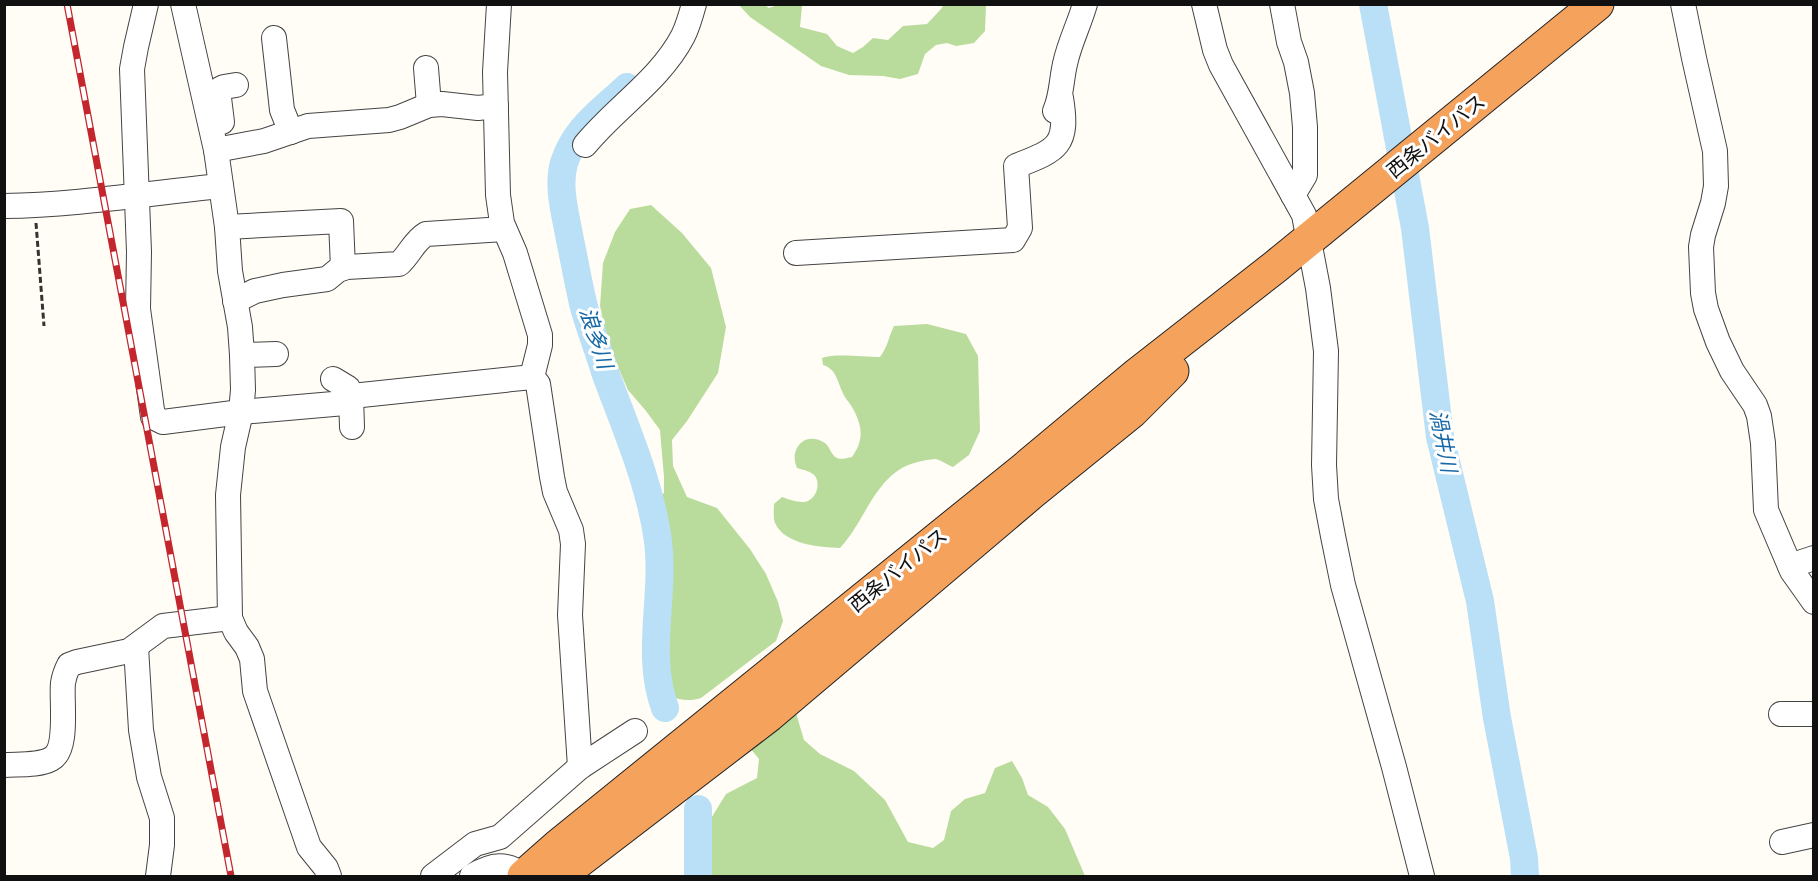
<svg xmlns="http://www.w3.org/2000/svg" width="1818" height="881" viewBox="0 0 1818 881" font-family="'Crimson Pro','Noto Sans JP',serif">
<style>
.forest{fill:#b9dc9c}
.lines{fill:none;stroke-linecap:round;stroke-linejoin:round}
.river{stroke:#b9e0f7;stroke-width:28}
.minor-casing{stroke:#444;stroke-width:26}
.highway-casing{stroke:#222;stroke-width:35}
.path{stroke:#333;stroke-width:3;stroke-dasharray:6 3;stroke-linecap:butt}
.minor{stroke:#fff;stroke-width:24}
.highway{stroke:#f5a25d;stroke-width:33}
.rail-casing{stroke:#c4262e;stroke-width:7}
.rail{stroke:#fff;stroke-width:4.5;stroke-dasharray:14;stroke-linecap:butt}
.labels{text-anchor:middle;stroke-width:6;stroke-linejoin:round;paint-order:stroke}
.street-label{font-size:20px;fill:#111;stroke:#fff}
.water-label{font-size:21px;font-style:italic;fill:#1768a6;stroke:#fff}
</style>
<rect width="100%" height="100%" fill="#fffdf5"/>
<g class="forest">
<path d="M 739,5 L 765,5 L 769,8 L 778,5 L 801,5 L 802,6 L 800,27 L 827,34 L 837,46 L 853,53 L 863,47 L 873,38 L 888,40 L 903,26 L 927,24 L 942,8 L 943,5 L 986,5 L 985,31 L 974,43 L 956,46 L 947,43 L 936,45 L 925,54 L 918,74 L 900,79 L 883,76 L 849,75 L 821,66 L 750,17 Z"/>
<path d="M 651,205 L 682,233 L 711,268 L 726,327 L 718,373 L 687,421 L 672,440 L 673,466 L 687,497 L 717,508 L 750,549 L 766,574 L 778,602 L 783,621 L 776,641 L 701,698 C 682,704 669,696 652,687 C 637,643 651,593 650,547 C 649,536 647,525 645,515 L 656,499 L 664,493 L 664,477 L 660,430 L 646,411 L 628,390 L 608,344 L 600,306 L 603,263 L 615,232 L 630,209 Z"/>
<path d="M 927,324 L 966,334 L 978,356 L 980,431 L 969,455 L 953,467 C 948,465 942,461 936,459 C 932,459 926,460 922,461 C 876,469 868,518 840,548 C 820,547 785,545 775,523 C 773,518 774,509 774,504 L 782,497 C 788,499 796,502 802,502 C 814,503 822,486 815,476 C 811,471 803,470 797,468 C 794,460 793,453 799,445 C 805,437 816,437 825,443 C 830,447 831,455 837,458 C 842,460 846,458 852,457 C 864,440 863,426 852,407 C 849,402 844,397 842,391 C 837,380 836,369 823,365 L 822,358 C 835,353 864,357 880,357 C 888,346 888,339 894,326 Z"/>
<path d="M 796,713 L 804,740 L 820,754 L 854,771 L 885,800 L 908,842 L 933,848 L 944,840 L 951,811 L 965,799 L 985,793 L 995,768 L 1012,761 L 1022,778 L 1028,795 L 1048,807 L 1065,829 L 1085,876 L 704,876 L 704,834 L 710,820 L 726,794 L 757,778 L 759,759 L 749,747 Z"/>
</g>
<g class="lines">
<g class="river">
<path d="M 1373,4 L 1415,228 L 1440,437 L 1480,601 L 1497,718 L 1524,858 L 1525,876"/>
<path d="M 627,87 C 601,112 576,127 564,163 C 557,187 566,216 570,240 C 575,263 579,288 585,311 C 591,331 599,352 605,372 C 625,427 650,482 658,541 C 665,597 645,654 665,708"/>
<path d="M 698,809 L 698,876"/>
</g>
<defs>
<g id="minor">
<path d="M 146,4 L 136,47 L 132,69 L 139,252 L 138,309 L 153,417 L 163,422 L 241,412 L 345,403 L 352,396 L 532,377"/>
<path d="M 183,4 L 216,150 L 227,227 L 230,271 L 240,327 L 242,355 L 243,390 L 241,412 L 233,447 L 228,495 L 230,618 L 236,632 L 247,647 L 252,659 L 255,691 L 309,847 L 326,868 L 329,876"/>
<path d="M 499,4 L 495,72 L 498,195 L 502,223 L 515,253 L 540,335 L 540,345 L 532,377"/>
<path d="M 1204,4 L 1215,50 L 1221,65 L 1304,215 L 1318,288 L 1326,351 L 1324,465 L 1326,499 L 1333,536 L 1343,585 L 1394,767 L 1422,876"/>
<path d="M 1282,4 L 1289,42 L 1296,62 L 1302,93 L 1305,127 L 1305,175 L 1293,195"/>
<path d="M 1683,4 L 1694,58 L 1715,151 L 1716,186 L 1713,203 L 1703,235 L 1701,247 L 1703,293 L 1706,309 L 1718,342 L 1732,371 L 1755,405 L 1759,416 L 1763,443 L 1766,510 L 1792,571 L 1814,602"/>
<path d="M 274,38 L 282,110 L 291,132"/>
<path d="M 426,68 L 429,105"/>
<path d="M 1055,111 C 1062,95 1061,81 1065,64 C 1069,44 1079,25 1085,4"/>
<path d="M 222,122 L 219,98 L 220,89 L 224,87 L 236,85"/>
<path d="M 585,145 C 616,107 660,80 683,36 C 688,26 691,15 694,4"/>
<path d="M 216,150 L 264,141 L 308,126 L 389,120 L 400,117 L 429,105 L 442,104 L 478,108 L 496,106"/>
<path d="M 4,206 C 77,205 149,193 221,186"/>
<path d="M 227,227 L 341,221 L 343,268"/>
<path d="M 796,253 L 1013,240 L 1020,228 L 1016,166 C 1057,150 1069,146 1061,98"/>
<path d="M 235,301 L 255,291 L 283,285 L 327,279 L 338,270 L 347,267 L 399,264 C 410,254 414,241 426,234 L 504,229"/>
<path d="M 242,355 L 276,354"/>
<path d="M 532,377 L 538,384 L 552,477 L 555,492 L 571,530 L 573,544 L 570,615 L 580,767"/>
<path d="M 333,379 L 348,388 L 351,397 L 352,427"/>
<path d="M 1790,566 L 1814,558"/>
<path d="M 136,647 L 141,730 L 149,777 L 162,818 L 162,845 L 158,876"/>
<path d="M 1781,714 L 1814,714"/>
<path d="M 4,765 C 19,764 38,766 51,759 C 69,750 61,701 63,683 C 64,676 66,671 69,665 L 77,662 L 129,651 L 163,626 L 230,618"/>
<path d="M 1782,842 L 1814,835"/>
<path d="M 433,876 L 475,844 L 500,837 L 580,767 L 635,731"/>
<path d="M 472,876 C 493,864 505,862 525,876"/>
</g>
<g id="highway">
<path d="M 524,876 L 558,846 L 1023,470 L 1138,374 L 1275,267 L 1597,4"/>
<path d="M 559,876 L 769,715 L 1031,493 L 1131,412 L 1172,371"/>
</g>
</defs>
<use href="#minor" class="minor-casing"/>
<use href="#highway" class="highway-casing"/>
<path class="path" d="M 36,223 L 44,326"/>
<use href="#minor" class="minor"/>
<use href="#highway" class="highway"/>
<defs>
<path id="rail" d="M 67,4 L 231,876"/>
</defs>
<use href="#rail" class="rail-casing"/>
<use href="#rail" class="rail"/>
</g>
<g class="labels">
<g class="street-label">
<text transform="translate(1436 136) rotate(-39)" y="7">西条バイパス</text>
<text transform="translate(898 570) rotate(-39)" y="7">西条バイパス</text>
</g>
<g class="water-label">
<text transform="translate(596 338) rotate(72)" y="7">浪多川</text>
<text transform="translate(1443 441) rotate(79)" y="7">渦井川</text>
</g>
</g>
<rect width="1818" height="881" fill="none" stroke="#111111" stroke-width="12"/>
</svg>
